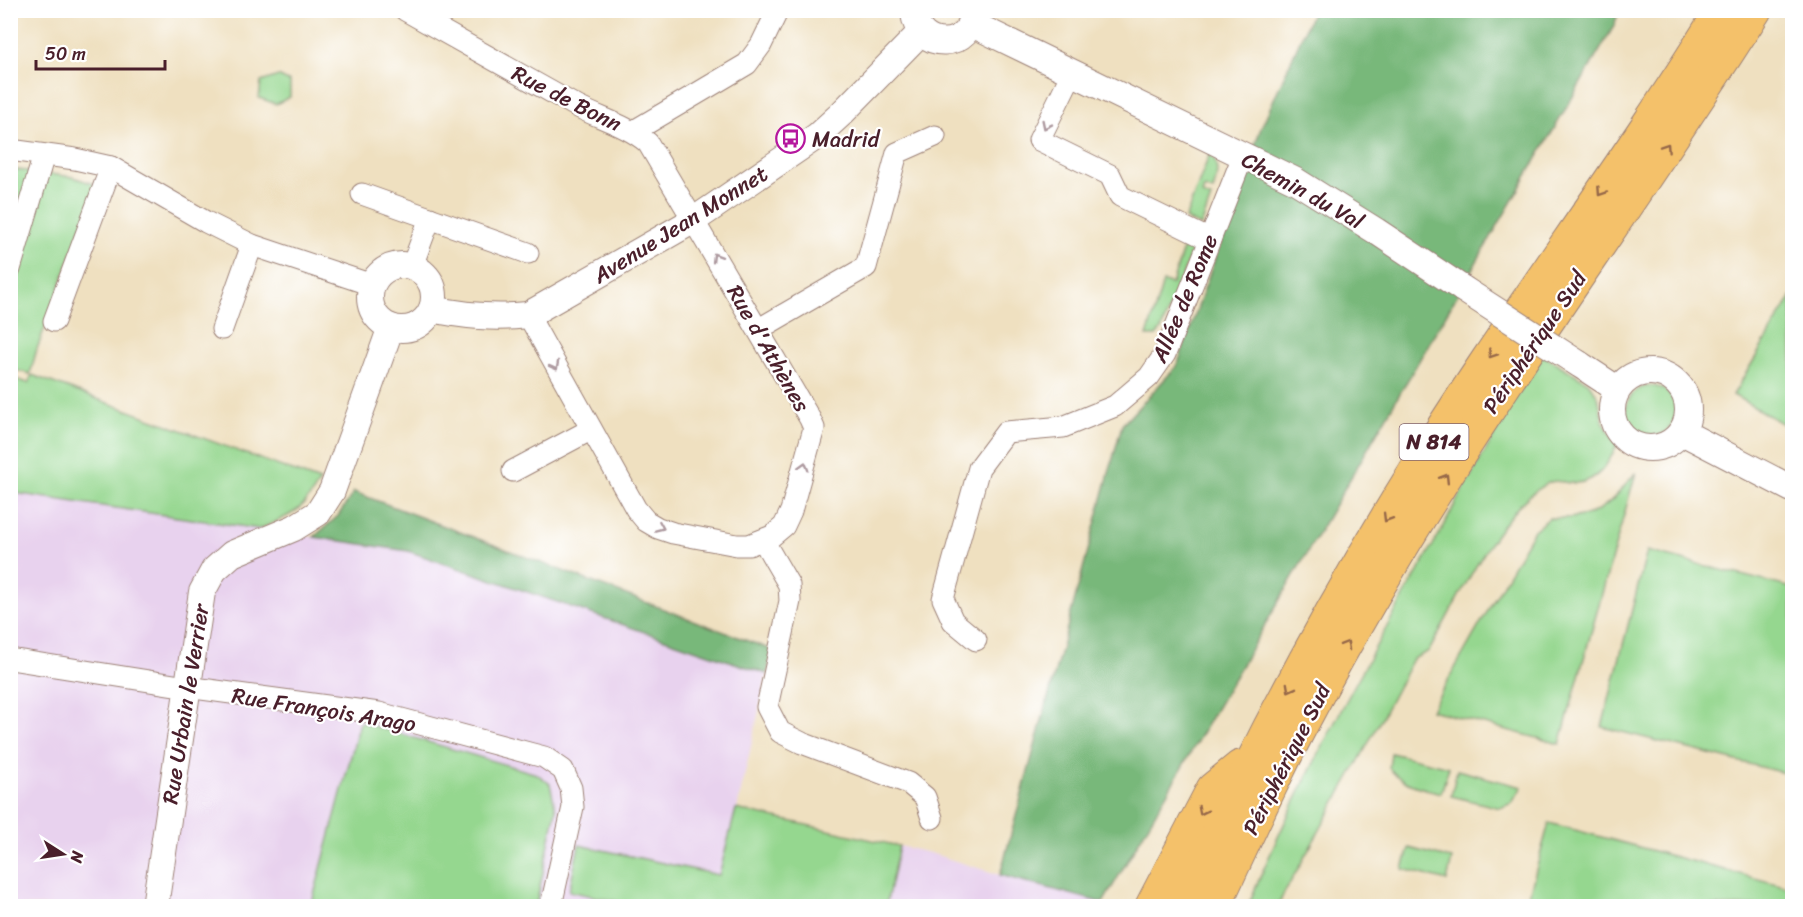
<svg xmlns="http://www.w3.org/2000/svg" width="1803" height="917" viewBox="0 0 1803 917" font-family="Sriracha,sans-serif">
<style>
.built{fill:#e8d2ee}
.green{fill:#95d78f;stroke:#707b5d;stroke-width:1.5}
.forest{fill:#78b87a;stroke:#616c52;stroke-width:1.5}
.lines{fill:none;stroke-linecap:round;stroke-linejoin:round}
.minor-casing{stroke:#9c8076;stroke-width:23}
.tertiary-casing{stroke:#9c8076;stroke-width:28}
.trunk-casing{stroke:#9c8076;stroke-width:35}
.minor{stroke:#fff;stroke-width:21}
.tertiary{stroke:#fff;stroke-width:26}
.trunk{stroke:#f4c16b;stroke-width:33}
.tertiary-bridge-casing{stroke:#9c8076;stroke-width:28;stroke-linecap:butt}
.tertiary-bridge{stroke:#fff;stroke-width:26}
.oneway{stroke:#ae9aa0}
.oneway2{stroke:#966848}
.labels{text-anchor:middle;stroke-width:4.5;stroke-linejoin:round;paint-order:stroke}
.shield{fill:#fff;stroke:#80626b;stroke-width:1.5}
.shield-label{font-size:21px;font-weight:bold;fill:#4a1f2b}
.street-label{font-size:22px;fill:#4a1f2b;stroke:#fff}
.poi-label{font-size:22px;fill:#4a1f2b;stroke:#fff;text-anchor:start}
</style>
<rect width="100%" height="100%" fill="#fff"/>
<filter id="ink" filterUnits="userSpaceOnUse"><feTurbulence type="fractalNoise" baseFrequency=".0167" numOctaves="2"/><feDisplacementMap in="SourceGraphic" scale="12" xChannelSelector="R" yChannelSelector="G"/><feConvolveMatrix kernelMatrix="1 2 1 2 8 2 1 2 1" color-interpolation-filters="sRGB"/></filter>
<filter id="wash" filterUnits="userSpaceOnUse"><feTurbulence type="fractalNoise" baseFrequency=".008" numOctaves="4" result="noise"/><feDisplacementMap in="SourceGraphic" scale="24" xChannelSelector="R" yChannelSelector="G"/><feGaussianBlur stdDeviation="1.35" result="paint"/><feColorMatrix in="noise" values="0 0 0 0 0 0 0 0 0 0 0 0 0 0 0 0 0 1.4 0 .05"/><feComposite in="paint" operator="in"/></filter>
<g filter="url(#wash)">
<rect width="100%" height="100%" fill="#efe0c0"/>
<path class="built" d="M 14,493 L 408,551 L 767,674 L 737,809 L 930,853 L 1000,875 L 1103,903 L 1102,906 L 11,906 L 10,498 Z"/>
<g class="green">
<path d="M 278,76 L 290,82 L 290,97 L 276,104 L 259,98 L 261,82 Z"/>
<path d="M 1210,153 C 1220,164 1217,178 1213,191 L 1204,188 L 1202,195 L 1211,198 L 1201,226 L 1185,219 Z"/>
<path d="M 11,169 L 73,177 L 97,185 L 37,349 L 30,374 L 11,369 Z"/>
<path d="M 1187,236 L 1196,240 L 1161,330 L 1156,336 L 1147,336 L 1163,282 L 1172,284 Z"/>
<path d="M 1792,296 L 1792,429 L 1733,395 Z"/>
<path d="M 1541,354 L 1588,382 L 1598,396 L 1603,421 L 1617,445 C 1609,463 1598,482 1576,483 C 1557,484 1558,475 1538,489 C 1496,518 1455,605 1429,651 L 1413,659 L 1362,755 L 1277,906 L 1248,906 C 1302,774 1373,650 1444,526 L 1456,502 Z"/>
<path d="M 32,375 L 320,481 C 302,513 291,515 259,529 L 14,493 L 11,498 L 10,377 L 28,383 Z"/>
<circle cx="1651" cy="411" r="25"/>
<path d="M 1636,472 L 1560,744 L 1431,710 L 1534,530 L 1549,518 C 1596,521 1608,507 1636,472 Z"/>
<path d="M 1647,551 L 1792,588 L 1792,775 L 1602,727 Z"/>
<path d="M 360,722 L 537,774 L 550,784 L 556,810 L 536,906 L 311,906 Z"/>
<path d="M 1391,753 L 1449,767 L 1441,793 C 1420,787 1404,786 1389,768 Z"/>
<path d="M 1457,770 L 1522,787 L 1512,803 L 1500,808 L 1451,796 Z"/>
<path d="M 736,809 L 899,846 L 886,906 L 637,906 L 569,891 L 579,845 L 719,875 Z"/>
<path d="M 1549,823 L 1792,888 L 1792,906 L 1526,906 Z"/>
<path d="M 1409,848 L 1452,859 L 1447,881 L 1403,869 Z"/>
</g>
<g class="forest">
<path d="M 1313,11 L 1619,11 L 1614,26 L 1103,903 L 1000,875 L 1122,425 L 1177,366 L 1261,128 Z"/>
<path d="M 354,492 L 772,650 L 767,674 L 408,551 L 314,537 L 338,516 Z"/>
</g>
</g>
<g filter="url(#ink)">
<g class="lines">
<defs>
<g id="minor">
<path d="M 405,10 L 578,107 C 602,119 628,126 648,143 L 810,419 L 814,428 L 791,511 L 784,526 L 772,536 L 749,545 L 737,545 L 673,533 L 658,528 L 646,521 L 636,509 L 528,315"/>
<path d="M 1072,73 L 1039,140 L 1110,175 L 1120,196 L 1210,240"/>
<path d="M 634,131 L 747,64 L 761,45 L 778,10"/>
<path d="M 10,150 L 75,159 L 111,167 L 206,222 L 252,245 L 372,285"/>
<path d="M 362,194 L 528,253"/>
<path d="M 412,266 L 430,218"/>
<path d="M 10,269 L 44,155"/>
<path d="M 54,321 L 111,167"/>
<path d="M 222,329 L 252,245"/>
<path d="M 759,329 L 866,267 L 897,153 L 935,136"/>
<path d="M 513,471 L 590,430"/>
<path d="M 763,540 L 789,585 L 790,601 L 767,707 L 780,732 L 802,743 L 908,783 L 925,797 L 932,818"/>
<path d="M 976,640 L 953,621 L 943,599 L 979,468 L 1006,432 L 1063,427 L 1115,406 L 1149,377 L 1165,354 L 1243,156"/>
<path d="M 10,659 L 187,687 L 379,713 L 544,757 L 563,770 L 571,788 L 573,807 L 551,906"/>
</g>
<g id="tertiary">
<path d="M 914,10 C 915,54 975,50 972,10"/>
<path d="M 970,23 L 1296,181 L 1376,231 L 1463,289"/>
<circle cx="402" cy="297" r="32"/>
<path d="M 432,309 C 465,316 494,319 528,315 L 694,220 L 817,136 L 840,115 L 921,32"/>
<path d="M 1579,364 L 1617,389"/>
<circle cx="1650" cy="410" r="38"/>
<path d="M 1682,432 L 1792,489"/>
<path d="M 155,906 L 202,592 L 214,570 L 232,554 L 294,528 L 318,513 L 332,491 L 391,327"/>
</g>
<g id="trunk">
<path d="M 1152,906 L 1213,789 L 1240,767"/>
<path d="M 1184,906 C 1250,758 1327,613 1413,475 C 1511,317 1624,169 1722,10"/>
<path d="M 1214,906 C 1235,862 1255,817 1277,773 C 1314,696 1360,617 1404,543 C 1514,361 1641,190 1755,10"/>
</g>
</defs>
<use href="#minor" class="minor-casing"/>
<use href="#tertiary" class="tertiary-casing"/>
<use href="#trunk" class="trunk-casing"/>
<use href="#minor" class="minor"/>
<use href="#tertiary" class="tertiary"/>
<use href="#trunk" class="trunk"/>
<defs>
<path id="tertiary-bridge" d="M 1463,289 L 1579,364"/>
</defs>
<use href="#tertiary-bridge" class="tertiary-bridge-casing"/>
<use href="#tertiary-bridge" class="tertiary-bridge"/>
</g>
<defs><path id="oneway-chevron" d="M-2-3.5L2.5 0L-2 3.5" fill="none" stroke-width="1.6" stroke-linecap="round" stroke-linejoin="round" transform="scale(1.5)"/></defs>
<g class="oneway">
<use href="#oneway-chevron" transform="translate(1046 125) rotate(116)"/>
<use href="#oneway-chevron" transform="translate(716 257) rotate(-121)"/>
<use href="#oneway-chevron" transform="translate(555 366) rotate(61)"/>
<use href="#oneway-chevron" transform="translate(804 466) rotate(-74)"/>
<use href="#oneway-chevron" transform="translate(660 527) rotate(23)"/>
</g>
<g class="oneway2">
<use href="#oneway-chevron" transform="translate(1666 147) rotate(-56)"/>
<use href="#oneway-chevron" transform="translate(1601 192) rotate(124)"/>
<use href="#oneway-chevron" transform="translate(1492 354) rotate(124)"/>
<use href="#oneway-chevron" transform="translate(1445 478) rotate(-58)"/>
<use href="#oneway-chevron" transform="translate(1387 518) rotate(121)"/>
<use href="#oneway-chevron" transform="translate(1346 645) rotate(-60)"/>
<use href="#oneway-chevron" transform="translate(1290 688) rotate(118)"/>
<use href="#oneway-chevron" transform="translate(1202 811) rotate(117)"/>
</g>
</g>
<defs>
<symbol id="bus-ring" viewBox="-11 -11 22 22"><circle r="9.5" fill="#fff" stroke="#b5179e" stroke-width="1.5"/><path d="M-5-6H5V4H4V6H2V4H-2V6H-4V4H-5ZM-3.5-4V0h7V-4ZM-3.5 1.2v1.5H-2V1.2ZM2 1.2v1.5H3.5V1.2Z" fill="#b5179e"/></symbol>
</defs>
<g fill-rule="evenodd">
<use href="#bus-ring" x="774" y="122" width="33" height="33"/>
</g>
<g class="labels">
<rect class="shield" x="1399.5" y="424" width="69" height="36" rx="4.5"/>
<g class="shield-label">
<text x="1434" y="449">N 814</text>
</g>
<g class="street-label">
<text transform="translate(567 98) rotate(27)" y="8">Rue de Bonn</text>
<text transform="translate(1303 190) rotate(29)" y="8">Chemin du Val</text>
<text transform="translate(680 224) rotate(-32)" y="8">Avenue Jean Monnet</text>
<text transform="translate(1184 298) rotate(-67)" y="8">Allée de Rome</text>
<text transform="translate(1534 342) rotate(-56)" y="8">Périphérique Sud</text>
<text transform="translate(769 348) rotate(60)" y="8">Rue d'Athènes</text>
<text transform="translate(185 704) rotate(-81)" y="8">Rue Urbain le Verrier</text>
<text transform="translate(324 709) rotate(9)" y="8">Rue François Arago</text>
<text transform="translate(1286 759) rotate(-63)" y="8">Périphérique Sud</text>
</g>
<g class="poi-label">
<text x="812" y="147">Madrid</text>
</g>
</g>
<rect width="1803" height="917" fill="none" stroke="#fff" stroke-width="36"/>
<g transform="translate(63 854) rotate(102)" stroke="#ffffff" stroke-width="4.5" paint-order="stroke">
<path d="M0-4.5L10 22L0 15L-10 22Z" fill="#4a1f2b"/>
<text y="-9" font-size="16" font-weight="bold" text-anchor="middle" fill="#4a1f2b">N</text>
</g>
<path d="M36 60v9h129v-9" fill="none" stroke="#4a1f2b" stroke-width="3"/>
<text x="45" y="60" font-size="18" fill="#4a1f2b" stroke="#ffffff" stroke-width="4.5" paint-order="stroke">50 m</text>
</svg>
